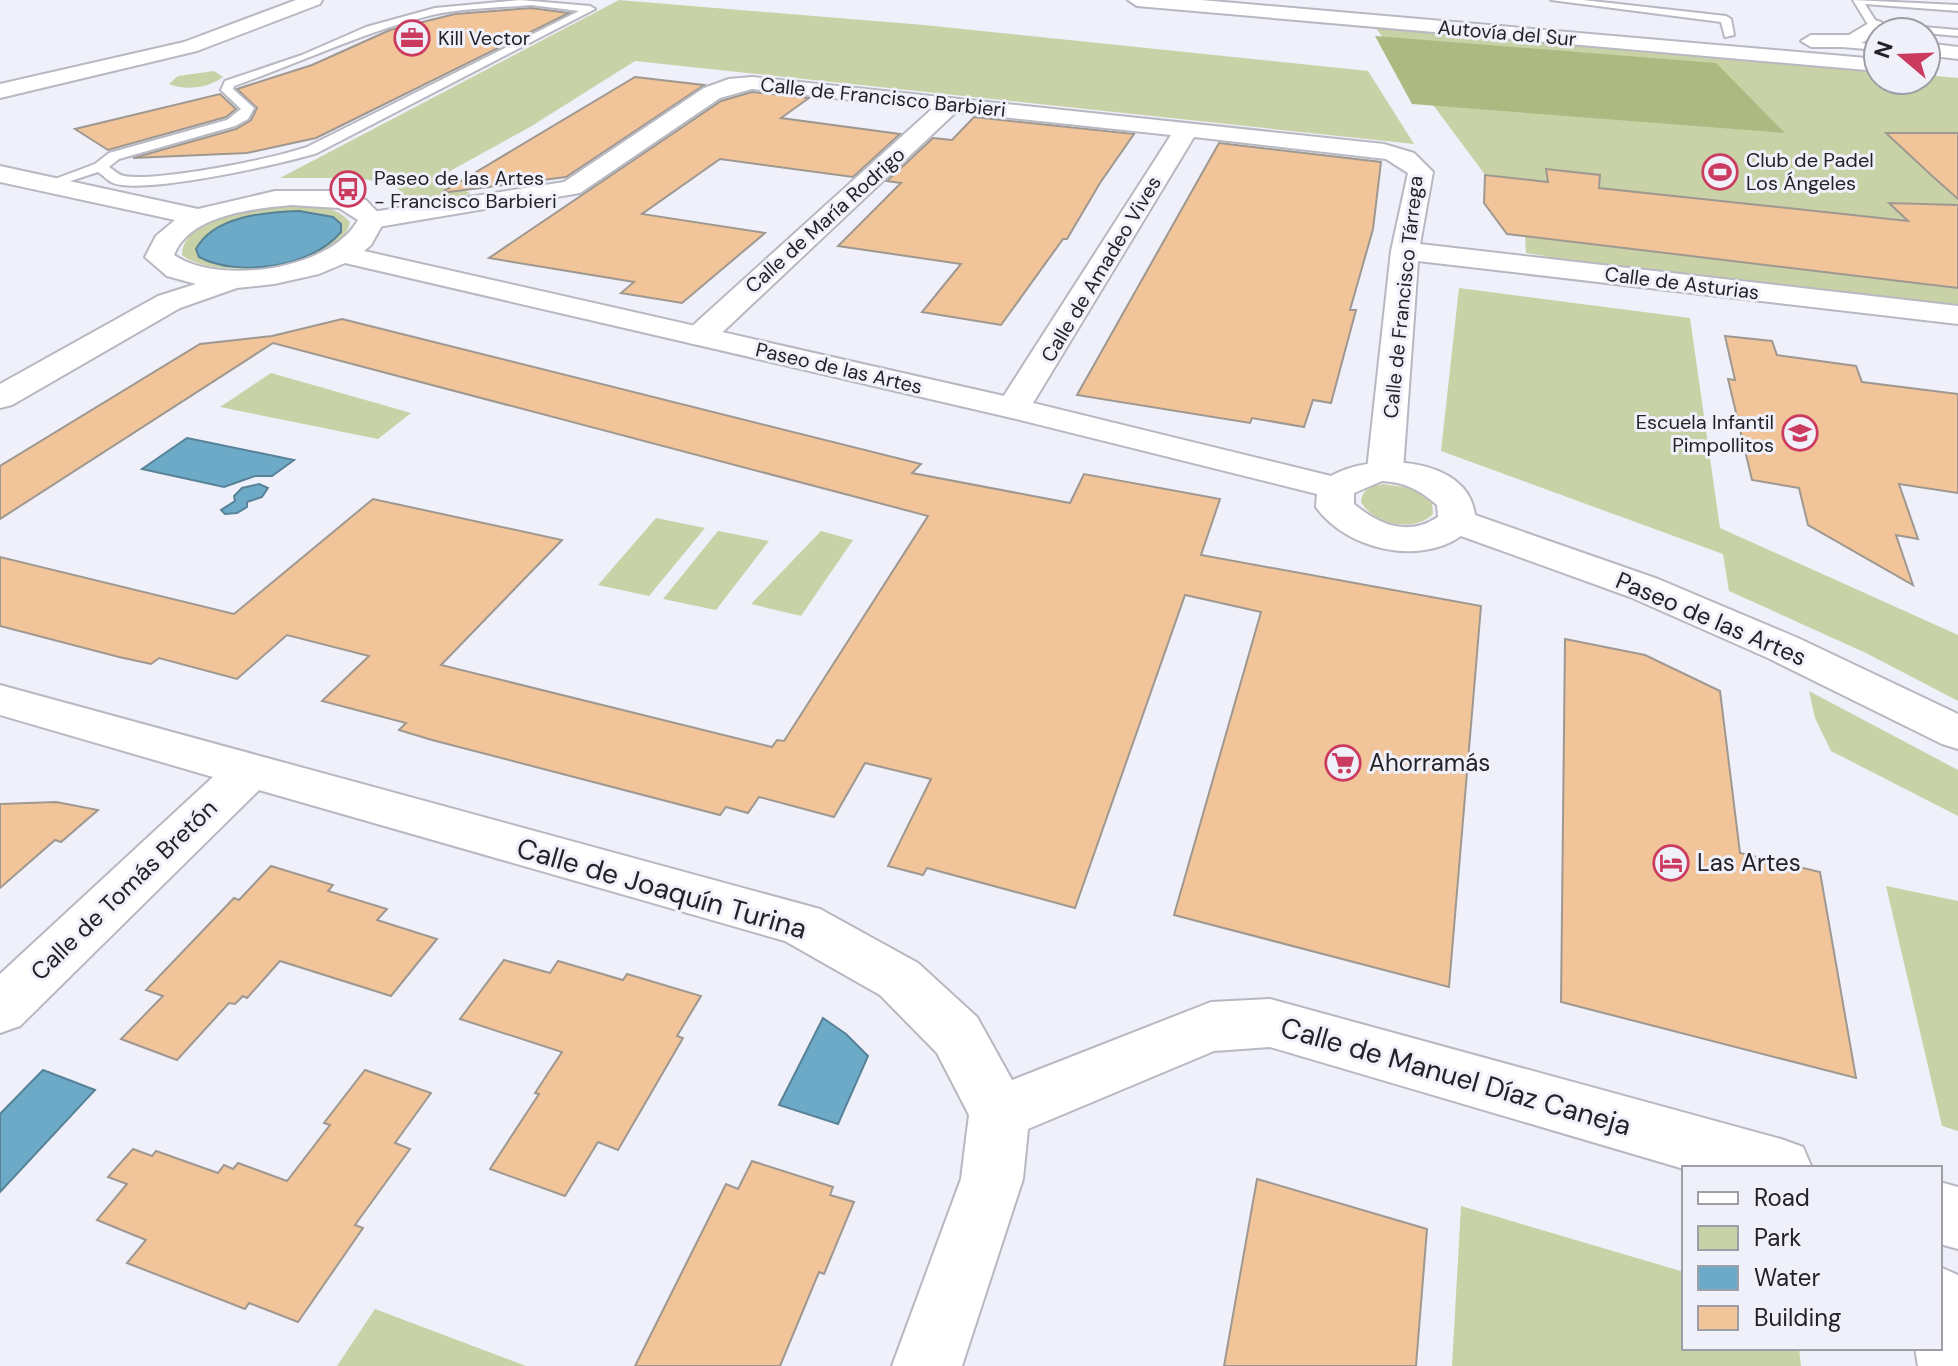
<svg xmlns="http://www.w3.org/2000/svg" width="1958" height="1366" viewBox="0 0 1958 1366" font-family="'DM Sans',sans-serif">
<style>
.green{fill:#c8d2a6}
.forest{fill:#adb981}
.water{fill:#6daac7;stroke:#578297;stroke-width:2}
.building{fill:#f1c499;stroke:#9f9891;stroke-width:2}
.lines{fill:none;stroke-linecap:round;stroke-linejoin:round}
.lane-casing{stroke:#b7b8c1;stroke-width:4}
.street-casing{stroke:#b7b8c1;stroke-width:4}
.secondary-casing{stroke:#b7b8c1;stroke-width:4}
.highway-casing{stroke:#b7b8c1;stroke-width:4}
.lane{fill:#fff;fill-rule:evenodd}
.street{fill:#fff;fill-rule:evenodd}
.secondary{fill:#fff;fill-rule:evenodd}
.highway{fill:#fff;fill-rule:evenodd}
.labels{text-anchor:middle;stroke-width:6;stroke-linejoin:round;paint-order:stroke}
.far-street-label{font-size:20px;fill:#232327;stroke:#eff0fa}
.far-poi-label{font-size:20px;fill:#232327;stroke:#eff0fa;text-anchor:start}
.street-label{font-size:24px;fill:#232327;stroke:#eff0fa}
.poi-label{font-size:24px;fill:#232327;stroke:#eff0fa;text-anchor:start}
.near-street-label{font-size:28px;fill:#232327;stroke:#eff0fa}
</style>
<rect width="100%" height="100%" fill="#eff0fa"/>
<g class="green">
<path d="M 619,0 L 924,25 L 1368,71 L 1414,144 L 635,61 L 530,127 L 441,176 L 471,194 L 412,203 L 394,185 L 359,178 L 280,178 Z"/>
<path d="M 1375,27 L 1878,71 L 1878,80 L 1926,80 L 1926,75 L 1958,78 L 1958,312 L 1551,265 L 1545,256 L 1526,253 L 1525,236 L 1530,235 Z"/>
<path d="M 214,71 L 223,77 C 208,88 186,91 169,84 L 178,76 Z"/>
<path d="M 284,205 C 307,205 334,203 350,222 C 341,269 214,282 182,255 C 182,217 255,209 284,205 Z"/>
<path d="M 1459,288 L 1690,318 L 1720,528 L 1958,635 L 1958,701 L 1866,653 L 1729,591 L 1723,554 L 1441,451 Z"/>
<path d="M 271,373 L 411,413 L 378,439 L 220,407 Z"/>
<path d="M 1383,484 L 1417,489 L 1432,501 L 1433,514 C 1414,533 1374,525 1361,502 C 1362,489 1371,486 1383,484 Z"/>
<path d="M 656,518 L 705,528 L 649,596 L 598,585 Z"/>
<path d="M 718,531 L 769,541 L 716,610 L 663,599 Z"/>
<path d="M 821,531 L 853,540 L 801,616 L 751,604 Z"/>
<path d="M 1809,691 L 1958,770 L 1958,816 L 1831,751 L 1815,718 Z"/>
<path d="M 1886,886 L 1958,901 L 1958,1131 L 1942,1126 Z"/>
<path d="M 1461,1206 L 1684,1272 L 1684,1348 L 1799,1348 L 1801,1366 L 1452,1366 Z"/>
<path d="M 375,1309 L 526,1366 L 337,1366 Z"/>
</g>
<path class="forest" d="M 1375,36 L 1716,63 L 1785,133 L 1412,104 Z"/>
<g class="water">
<path d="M 299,211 L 333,217 L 341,224 L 341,232 C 312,267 239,278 199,257 L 196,249 C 214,216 265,212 299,211 Z"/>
<path d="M 187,438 L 294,460 L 272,476 L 255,476 L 224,487 L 142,469 Z"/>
<path d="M 259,484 L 268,488 L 262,497 L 247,502 L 247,507 L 237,513 L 225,514 L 221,510 L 235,501 L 234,496 L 242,488 Z"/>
<path d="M 823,1018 L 846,1034 L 868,1056 L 838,1124 L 779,1105 Z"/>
<path d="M 43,1070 L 95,1090 L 0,1192 L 0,1114 Z"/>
</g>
<g class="building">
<path d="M 531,8 L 569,13 L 316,138 L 247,153 L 133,158 L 236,129 L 251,120 L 257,108 L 237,89 L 312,65 L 390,30 L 455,14 Z"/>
<path d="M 635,77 L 704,85 L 566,177 L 441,193 Z"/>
<path d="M 752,92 L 809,98 L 781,118 L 900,134 L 853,177 L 720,159 L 642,214 L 765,233 L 682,303 L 621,293 L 634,282 L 489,258 L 721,101 Z"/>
<path d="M 220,94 L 236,109 L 226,117 L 108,150 L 75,129 Z"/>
<path d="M 974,117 L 1134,134 L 1100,183 L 1067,239 L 1063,239 L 1001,325 L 922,312 L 961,264 L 838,246 L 901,183 L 887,181 L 933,138 L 952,140 Z"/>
<path d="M 1886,133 L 1958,133 L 1958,199 L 1930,174 Z"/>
<path d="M 1219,143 L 1381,162 L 1373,229 L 1350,310 L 1356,310 L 1331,403 L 1313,400 L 1304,427 L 1252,418 L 1250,423 L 1077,395 Z"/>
<path d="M 1546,169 L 1600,175 L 1599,188 L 1908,221 L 1889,203 L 1958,205 L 1958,288 L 1507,234 L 1484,203 L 1485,175 L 1548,182 Z"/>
<path d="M 342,319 L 921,464 L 912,473 L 1070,503 L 1084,474 L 1220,499 L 1201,555 L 1481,606 L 1449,987 L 1174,915 L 1261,612 L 1185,595 L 1075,908 L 927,868 L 923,875 L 888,866 L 931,779 L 865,763 L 834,817 L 759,797 L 748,813 L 726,807 L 720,815 L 432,740 L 399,730 L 406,723 L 322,701 L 369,656 L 287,635 L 237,679 L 159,658 L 151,664 L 119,657 L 0,626 L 0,557 L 234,614 L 373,499 L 562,540 L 441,665 L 772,747 L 777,740 L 784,741 L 928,516 L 273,343 L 0,519 L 0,466 L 200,344 L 272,336 Z"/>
<path d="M 1725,336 L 1772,341 L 1777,355 L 1856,366 L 1862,382 L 1958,394 L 1958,493 L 1899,484 L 1918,539 L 1896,535 L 1913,585 L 1808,525 L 1799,488 L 1752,480 L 1728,379 L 1735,380 Z"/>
<path d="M 1565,639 L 1645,655 L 1720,691 L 1740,853 L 1820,872 L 1856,1078 L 1561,1002 Z"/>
<path d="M 56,802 L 98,810 L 61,842 L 55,840 L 0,888 L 0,804 Z"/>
<path d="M 271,866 L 333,885 L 328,891 L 387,909 L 377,920 L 437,939 L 391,996 L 280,961 L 247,998 L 243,996 L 235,1004 L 229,1003 L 177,1060 L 121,1039 L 163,996 L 146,990 L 234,898 L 239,900 Z"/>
<path d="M 504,960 L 550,973 L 558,961 L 623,980 L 627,974 L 701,996 L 677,1036 L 683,1038 L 618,1150 L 598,1142 L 565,1196 L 490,1169 L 539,1094 L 535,1093 L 562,1052 L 460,1019 Z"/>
<path d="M 365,1070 L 431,1093 L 395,1143 L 410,1149 L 355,1225 L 363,1228 L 298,1322 L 249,1303 L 245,1309 L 127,1263 L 146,1240 L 97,1220 L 127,1184 L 108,1177 L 133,1149 L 152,1156 L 156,1151 L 218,1173 L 224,1165 L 233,1169 L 238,1163 L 287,1181 L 330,1125 L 324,1123 Z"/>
<path d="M 752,1161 L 833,1187 L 830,1195 L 854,1202 L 824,1274 L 819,1272 L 780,1366 L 635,1366 L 726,1184 L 738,1189 Z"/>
<path d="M 1257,1179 L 1427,1229 L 1416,1366 L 1224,1366 Z"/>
</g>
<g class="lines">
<defs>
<g id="lane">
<path d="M 520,0 L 590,6 L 595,9 L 317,153 C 283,164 143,195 113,183 C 108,181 103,175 98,172 L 46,189 L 39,185 L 95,164 L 109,153 L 227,120 L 241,109 L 221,90 L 225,81 L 302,55 L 366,27 L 435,8 ZM 531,5 L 579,11 L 307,147 C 272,159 158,182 124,176 C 118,175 114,170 109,167 L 119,159 L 235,126 L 248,119 L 254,108 L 233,89 L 234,86 C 300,63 365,31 432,15 C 464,8 499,8 531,5 Z"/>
<path d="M 1551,0 L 1583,0 L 1726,16 L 1731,19 L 1734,35 L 1725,37 L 1721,22 Z"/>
<path d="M 1853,0 L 1958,5 L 1958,11 L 1865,4 L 1877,23 L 1958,30 L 1958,36 L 1870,28 Z"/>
<path d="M 1826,41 L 1878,44 L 1878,50 L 1830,46 L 1825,43 Z"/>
</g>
<g id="street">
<path d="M 296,0 L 322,0 L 320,4 L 197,51 L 0,98 L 0,84 L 184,42 Z"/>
<path d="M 752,77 L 1384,144 L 1414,153 L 1433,172 L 1420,244 L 1958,306 L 1958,324 L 1418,261 L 1403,470 L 1398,478 L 1385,481 L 1372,478 L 1367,470 L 1391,251 L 1408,173 L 1386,159 L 1194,137 L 1030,408 L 1025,415 L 1013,418 L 1001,415 L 996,408 L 1171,135 L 956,112 L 711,343 L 700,345 L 689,343 L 684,336 L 689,329 L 932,109 L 752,89 L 720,98 L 580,193 L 372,228 L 363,226 L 359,220 L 363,214 L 372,212 L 564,182 L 704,88 L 729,79 Z"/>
<path d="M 0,685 L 820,909 L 918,963 L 977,1017 L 1012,1080 L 1211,1002 L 1270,999 L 1781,1139 L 1803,1147 L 1812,1168 L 1684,1169 L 1270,1047 L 1214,1051 L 1028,1129 L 1023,1179 L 962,1366 L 892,1366 L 961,1179 L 969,1115 L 937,1053 L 880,995 L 785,941 L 259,790 L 20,1026 L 0,1033 L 0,974 L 213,777 L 0,715 Z"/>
<path d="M 1940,1182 L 1958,1187 L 1958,1249 L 1940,1244 Z"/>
<path d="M 1940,1267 L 1958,1275 L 1958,1366 L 1918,1366 L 1915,1348 L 1940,1348 Z"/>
</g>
<path id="secondary" d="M 0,166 L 198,209 L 275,191 L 336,191 L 366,200 L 385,220 L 371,245 L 364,251 L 1013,398 L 1331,476 C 1372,452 1468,456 1475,515 L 1658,579 L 1798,638 L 1958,714 L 1958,749 L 1942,744 L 1768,658 L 1630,597 L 1461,536 C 1418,566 1346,549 1316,507 L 1317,494 L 1012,418 L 345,263 L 319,274 L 274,284 L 237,288 L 180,308 L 12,405 L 0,408 L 0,384 L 158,296 L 196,284 L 167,276 L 145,257 L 156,236 L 175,220 L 0,182 ZM 291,205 L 339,208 L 358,220 C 331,270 219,286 174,255 C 190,214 253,209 291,205 ZM 1382,481 C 1404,482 1420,490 1437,505 L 1438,517 C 1408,537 1379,525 1354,504 L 1354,493 Z"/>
<g id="highway">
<path d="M 1128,0 L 1201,0 L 1878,59 L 1878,71 L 1137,6 Z"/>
<path d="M 1874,20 L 1881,22 L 1891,32 L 1878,32 L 1878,37 L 1874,36 L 1854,47 L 1811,47 L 1801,41 L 1811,35 L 1849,35 Z"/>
<path d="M 1926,43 L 1958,47 L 1958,59 L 1926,55 Z"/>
</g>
</defs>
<use href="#lane" class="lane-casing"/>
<use href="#street" class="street-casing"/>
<use href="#secondary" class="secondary-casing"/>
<use href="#highway" class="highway-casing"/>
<use href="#lane" class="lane"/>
<use href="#street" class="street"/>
<use href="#secondary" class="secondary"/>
<use href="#highway" class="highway"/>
</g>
<defs>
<symbol id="office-ring" viewBox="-11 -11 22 22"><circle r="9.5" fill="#eff0fa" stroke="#ca3b5f" stroke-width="1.5"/><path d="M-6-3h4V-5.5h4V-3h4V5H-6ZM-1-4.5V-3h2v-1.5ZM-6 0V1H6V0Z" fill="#ca3b5f"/></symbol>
<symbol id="stadium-ring" viewBox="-11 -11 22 22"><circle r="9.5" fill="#eff0fa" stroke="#ca3b5f" stroke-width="1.5"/><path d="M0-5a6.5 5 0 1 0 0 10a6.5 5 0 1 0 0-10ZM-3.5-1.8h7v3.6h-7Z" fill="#ca3b5f"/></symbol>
<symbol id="bus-ring" viewBox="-11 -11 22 22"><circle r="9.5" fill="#eff0fa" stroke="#ca3b5f" stroke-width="1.5"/><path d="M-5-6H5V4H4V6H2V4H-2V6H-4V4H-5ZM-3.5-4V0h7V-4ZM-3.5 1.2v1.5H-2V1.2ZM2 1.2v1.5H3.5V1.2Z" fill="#ca3b5f"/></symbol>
<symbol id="school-ring" viewBox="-11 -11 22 22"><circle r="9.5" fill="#eff0fa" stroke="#ca3b5f" stroke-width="1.5"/><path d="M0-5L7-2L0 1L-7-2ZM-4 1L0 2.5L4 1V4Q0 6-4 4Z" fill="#ca3b5f"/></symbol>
<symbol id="supermarket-ring" viewBox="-11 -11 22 22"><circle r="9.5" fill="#eff0fa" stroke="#ca3b5f" stroke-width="1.5"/><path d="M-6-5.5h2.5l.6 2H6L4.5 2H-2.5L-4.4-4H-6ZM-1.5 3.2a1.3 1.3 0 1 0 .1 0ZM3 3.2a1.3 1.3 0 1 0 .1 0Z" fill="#ca3b5f"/></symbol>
<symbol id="hotel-ring" viewBox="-11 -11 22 22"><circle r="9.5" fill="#eff0fa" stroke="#ca3b5f" stroke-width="1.5"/><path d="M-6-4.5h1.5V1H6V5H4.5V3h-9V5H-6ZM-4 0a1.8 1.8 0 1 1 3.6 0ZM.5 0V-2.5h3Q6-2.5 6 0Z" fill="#ca3b5f"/></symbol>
</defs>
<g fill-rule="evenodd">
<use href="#office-ring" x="392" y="18" width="40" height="40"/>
<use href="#stadium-ring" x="1700" y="152" width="40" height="40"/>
<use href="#bus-ring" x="328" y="169" width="40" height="40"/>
<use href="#school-ring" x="1780" y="413" width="40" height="40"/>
<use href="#supermarket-ring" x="1323" y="743" width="40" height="40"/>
<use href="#hotel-ring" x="1651" y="843" width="40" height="40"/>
</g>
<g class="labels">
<g class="far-street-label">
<text transform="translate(1507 33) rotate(5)" y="7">Autovía del Sur</text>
<text transform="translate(883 97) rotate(6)" y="7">Calle de Francisco Barbieri</text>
<text transform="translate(825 220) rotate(-42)" y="7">Calle de María Rodrigo</text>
<text transform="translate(1101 269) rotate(-59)" y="7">Calle de Amadeo Vives</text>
<text transform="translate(1682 283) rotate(7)" y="7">Calle de Asturias</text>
<text transform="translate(1403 297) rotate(-84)" y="7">Calle de Francisco Tárrega</text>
<text transform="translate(839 368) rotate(13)" y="7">Paseo de las Artes</text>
</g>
<g class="far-poi-label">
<text x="438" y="45">Kill Vector</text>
<text x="1746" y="167">Club de Padel<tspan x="1746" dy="23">Los Ángeles</tspan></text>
<text x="374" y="185">Paseo de las Artes<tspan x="374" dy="23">- Francisco Barbieri</tspan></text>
<text x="1774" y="429" text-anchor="end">Escuela Infantil<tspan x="1774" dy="23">Pimpollitos</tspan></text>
</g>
<g class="street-label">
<text transform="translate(1711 619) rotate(23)" y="8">Paseo de las Artes</text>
<text transform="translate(124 890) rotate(-44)" y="8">Calle de Tomás Bretón</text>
</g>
<g class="poi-label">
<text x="1369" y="771">Ahorramás</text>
<text x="1697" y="871">Las Artes</text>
</g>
<g class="near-street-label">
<text transform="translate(662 888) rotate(16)" y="10">Calle de Joaquín Turina</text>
<text transform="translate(1456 1076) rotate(16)" y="10">Calle de Manuel Díaz Caneja</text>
</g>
</g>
<rect x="1682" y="1166" width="260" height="184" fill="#eff0fa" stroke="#9d9ea6" stroke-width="2"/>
<rect x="1698" y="1192" width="40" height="12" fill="#ffffff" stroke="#9d9ea6" stroke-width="2"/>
<text x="1754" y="1206" font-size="24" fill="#232327">Road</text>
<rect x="1698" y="1226" width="40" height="24" fill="#c8d2a6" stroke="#9d9ea6" stroke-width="2"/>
<text x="1754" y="1246" font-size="24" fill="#232327">Park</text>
<rect x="1698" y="1266" width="40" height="24" fill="#6daac7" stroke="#9d9ea6" stroke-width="2"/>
<text x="1754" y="1286" font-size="24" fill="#232327">Water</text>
<rect x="1698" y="1306" width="40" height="24" fill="#f1c499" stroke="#9d9ea6" stroke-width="2"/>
<text x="1754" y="1326" font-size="24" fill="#232327">Building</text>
<g transform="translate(1902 56) rotate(289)"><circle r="38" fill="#eff0fa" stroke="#9d9ea6" stroke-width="2"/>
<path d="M0-6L14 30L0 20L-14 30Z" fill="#ca3b5f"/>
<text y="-12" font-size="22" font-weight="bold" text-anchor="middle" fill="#232327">N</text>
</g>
</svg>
